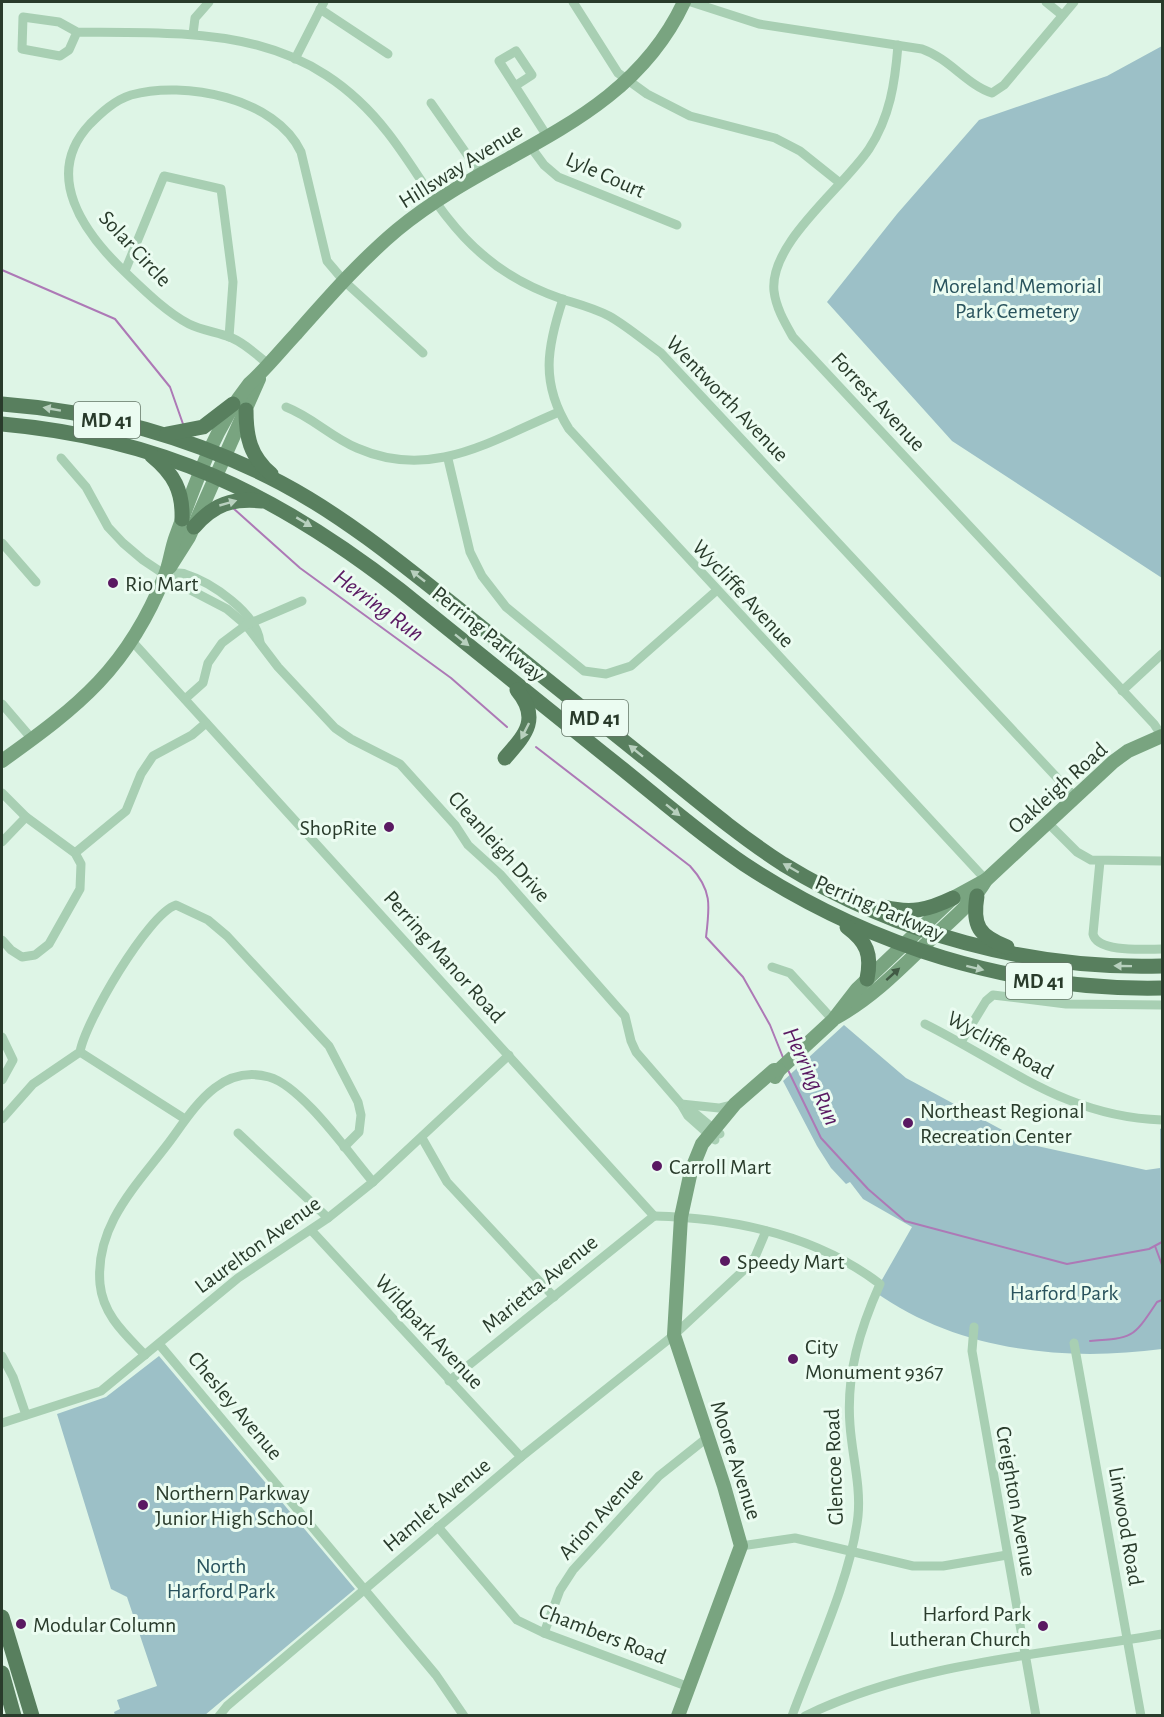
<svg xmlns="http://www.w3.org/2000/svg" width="1164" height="1717" viewBox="0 0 1164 1717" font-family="'Alegreya Sans',sans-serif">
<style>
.green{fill:#9cc0c7}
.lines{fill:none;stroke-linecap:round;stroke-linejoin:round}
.stream{stroke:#ad79b6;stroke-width:2}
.street{stroke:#a8cfb3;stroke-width:9}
.secondary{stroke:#79a480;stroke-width:14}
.primary{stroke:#587f5e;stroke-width:15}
.oneway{fill:#b8d0be}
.oneway2{fill:#415a44}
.poi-dot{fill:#5a1962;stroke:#ebfcf1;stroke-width:2}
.labels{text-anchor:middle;stroke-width:6;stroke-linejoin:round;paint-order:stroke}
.shield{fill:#ebfcf1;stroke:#637566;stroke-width:1.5}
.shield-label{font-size:21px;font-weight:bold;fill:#293b2b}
.street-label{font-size:22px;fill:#293b2b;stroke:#ebfcf1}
.park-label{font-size:22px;fill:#29535d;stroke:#ebfcf1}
.poi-label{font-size:22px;fill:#293b2b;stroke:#ebfcf1;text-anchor:start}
.water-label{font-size:24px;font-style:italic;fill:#5a1962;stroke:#ebfcf1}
</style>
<rect width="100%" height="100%" fill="#def5e6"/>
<g class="green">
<path d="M 1162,46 L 1162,578 L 952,441 L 827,302 L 897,214 L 979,120 L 1107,76 Z"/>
<path d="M 844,1025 L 906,1078 L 1028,1144 L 1146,1170 L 1160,1168 L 1160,1129 L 1162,1128 L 1162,1349 C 1064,1362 958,1351 875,1292 L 912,1227 L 863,1199 L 850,1182 L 846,1184 L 831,1168 L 817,1146 L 783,1081 Z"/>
<path d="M 159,1356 L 355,1589 L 205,1715 L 115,1715 L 114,1712 L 120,1709 L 117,1700 L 157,1686 L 127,1597 L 111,1589 L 57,1414 L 106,1397 Z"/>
</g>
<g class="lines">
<g class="stream">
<path d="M 2,270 L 115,319 L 170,387 L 183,424"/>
<path d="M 233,508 L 300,568 L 451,678 L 507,727"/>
<path d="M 536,747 L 690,866 C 712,890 710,905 706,937 L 743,977 L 770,1025 L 784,1060"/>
<path d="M 787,1068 L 821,1138 L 868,1189 L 905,1221 L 1067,1264 L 1149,1249 L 1162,1242"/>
<path d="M 1155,1246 L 1162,1265"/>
<path d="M 1090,1341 C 1134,1338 1133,1338 1157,1302 L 1162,1300"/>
</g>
<g class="street">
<path d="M 573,2 L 618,73 L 647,94 L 690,116 L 775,138 L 800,151 L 840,183"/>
<path d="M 691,2 L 759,24 L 922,49 C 950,59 967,85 992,93 L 1004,85 L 1074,2"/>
<path d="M 1046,2 L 1062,15"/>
<path d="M 320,9 L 388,54"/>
<path d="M 77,32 L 69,50 L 60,56 L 22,49 L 23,17 L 59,22 L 77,32 C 199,33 305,26 388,133 C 420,174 442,221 483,255 C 506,275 533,289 562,299 C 578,304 594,308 609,316 C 627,326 644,341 661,353 L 1075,797"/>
<path d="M 193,34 L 195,18 L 209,2"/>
<path d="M 898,45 C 895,83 890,117 869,149 C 843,188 769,243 774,291 C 776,308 785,323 793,337 L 1154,724 L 1162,736"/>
<path d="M 295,59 L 324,2"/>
<path d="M 515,86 L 532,75 L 516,51 L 499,61 L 547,136"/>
<path d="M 431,103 L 480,173"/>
<path d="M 530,146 L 544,165 L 558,177 L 677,225"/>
<path d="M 125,271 L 164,176 L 221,189 L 233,282 L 229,337"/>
<path d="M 563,299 C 547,347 540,383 569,429 L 986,880"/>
<path d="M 269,365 C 257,355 246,344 232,338 C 218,332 203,331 189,324 C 166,312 144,290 125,272 C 84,233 42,175 90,124 C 102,112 115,100 131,95 C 184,80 276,98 301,152 L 327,261 L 344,281 L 423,353"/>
<path d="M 286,407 C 312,417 331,437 357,448 C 432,481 492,440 559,412"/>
<path d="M 61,458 L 86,487 L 108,527 L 123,543 L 143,560 L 179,584 L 227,609 L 246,625 L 278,667 L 335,728 L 351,739 L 400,764 L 455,825 L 468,845 L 500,874 L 625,1016 L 631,1041 L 636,1052 L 681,1104 L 688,1116 L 715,1140"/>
<path d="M 448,459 L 470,552 L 482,576 L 506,607 L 584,671 L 606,674 L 631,666 L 716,591"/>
<path d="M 2,543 L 36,582"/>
<path d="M 166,573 C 172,573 180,572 185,574 C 211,582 257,613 260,642"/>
<path d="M 131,640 L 654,1216"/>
<path d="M 1122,691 L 1162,654"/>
<path d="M 185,699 L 203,683 L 208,663 L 222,643 L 246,625 L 302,601"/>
<path d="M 2,704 L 32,739"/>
<path d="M 2,793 L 26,817 L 75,853 L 81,864 L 80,889 L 49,944 L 35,955 L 22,957 L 11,950 L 2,940"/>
<path d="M 1047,822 L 1077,852 L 1091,860 L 1162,861"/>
<path d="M 2,842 L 26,817"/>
<path d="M 75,853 L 126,811 L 141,774 L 153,756 L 192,735 L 206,723"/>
<path d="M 1100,861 L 1093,934 C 1097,953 1146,949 1162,949"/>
<path d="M 772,967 L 790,973 L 833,1020"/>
<path d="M 925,1024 C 1007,1065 1066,1117 1162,1120"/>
<path d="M 2,1037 L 13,1060 L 2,1080"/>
<path d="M 961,1042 L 986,1001 L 993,995 L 1066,1004 L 1162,1005"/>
<path d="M 80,1052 L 185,1119"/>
<path d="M 681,1104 L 719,1108 L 735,1104"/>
<path d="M 686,1106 L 720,1134"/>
<path d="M 2,1119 L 33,1084 L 80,1052 C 85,1022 148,914 176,905 L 208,920 L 227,936 L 329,1046 L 358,1102 L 361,1115 L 359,1132 L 344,1147"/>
<path d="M 238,1133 L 328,1218"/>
<path d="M 422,1138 L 447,1182 L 554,1297"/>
<path d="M 654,1216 C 732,1218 816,1235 880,1284 C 860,1329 846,1374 850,1425 C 852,1455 861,1486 858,1516 C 851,1578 814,1656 792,1716"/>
<path d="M 311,1230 L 521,1457"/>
<path d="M 974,1327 L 972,1351 L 1036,1716"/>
<path d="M 1074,1343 L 1141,1716"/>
<path d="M 159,1344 L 436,1675 L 464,1716"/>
<path d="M 145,1355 C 125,1334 103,1315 100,1284 C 95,1226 135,1187 167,1145 C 192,1112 218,1063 269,1077 C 302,1086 349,1154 373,1182"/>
<path d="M 2,1356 L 13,1377 L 26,1415"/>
<path d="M 449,1381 L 654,1216"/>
<path d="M 2,1423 L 101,1391 L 238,1278 L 328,1218 L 373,1182 L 509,1055"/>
<path d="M 438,1527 L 517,1620 L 544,1633 L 689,1687"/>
<path d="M 741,1546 L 795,1538 L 913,1566 L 943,1566 L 1007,1555"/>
<path d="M 544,1633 L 560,1590 L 573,1570 L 659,1476 L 708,1437"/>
<path d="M 219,1716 L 227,1706 L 521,1457 L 674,1335 L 745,1269 L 755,1257 L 766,1231"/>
<path d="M 805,1716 C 916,1662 1043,1655 1162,1634"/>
</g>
<g class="secondary">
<path d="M 170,567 L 189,537 L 259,379"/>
<path d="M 2,761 C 79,706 128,668 165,575 C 170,563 171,549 176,536 C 195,484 214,428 249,384 C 266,369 280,351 296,334 C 328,298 360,261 397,230 C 496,148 626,126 684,2"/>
<path d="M 837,1017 C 872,998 901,968 929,941 C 950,921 972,904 986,880 L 1113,762 L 1128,751 L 1162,736"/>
<path d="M 775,1077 L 779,1070 L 833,1020 L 857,989 L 953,898 L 986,880"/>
<path d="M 678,1716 L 741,1546 L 724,1486 L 674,1335 L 681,1217 L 691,1171 L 702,1144 L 735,1104 L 774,1070 L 779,1070"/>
</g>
<g class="primary">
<path d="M 2,404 C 98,411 195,438 281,483 C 347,518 406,567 465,614 C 525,662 586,711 646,759 C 691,795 735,833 783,864 C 897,934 1029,970 1162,966"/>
<path d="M 246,410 C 246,437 250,456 271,474"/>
<path d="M 2,424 C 160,438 275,493 400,590 C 468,645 537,700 605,755 C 651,791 695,831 744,864 C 869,946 1012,991 1162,988"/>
<path d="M 167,434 L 203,427 L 233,404"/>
<path d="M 152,456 C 174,474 183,491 182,519"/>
<path d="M 194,527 C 214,504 232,498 262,501"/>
<path d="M 505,758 C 525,735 541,719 517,690"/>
<path d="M 977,896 C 972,926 979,936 1007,947"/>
<path d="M 884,907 C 911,914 928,910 953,898"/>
<path d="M 847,927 C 867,942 872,954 867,979"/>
<path d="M 2,1617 L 32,1716"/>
<path d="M 2,1673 L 14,1716"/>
</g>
</g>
<defs><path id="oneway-solid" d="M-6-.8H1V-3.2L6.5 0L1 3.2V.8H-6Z" transform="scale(1.5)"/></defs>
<g class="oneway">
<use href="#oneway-solid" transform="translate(52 409) rotate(-170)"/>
<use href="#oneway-solid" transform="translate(228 503) rotate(-16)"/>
<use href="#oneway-solid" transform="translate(304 522) rotate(31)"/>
<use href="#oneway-solid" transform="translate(418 576) rotate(-142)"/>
<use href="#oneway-solid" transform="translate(462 640) rotate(39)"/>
<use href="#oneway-solid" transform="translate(525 731) rotate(117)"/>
<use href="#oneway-solid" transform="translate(636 751) rotate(-141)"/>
<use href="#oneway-solid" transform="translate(673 810) rotate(39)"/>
<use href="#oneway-solid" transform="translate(791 868) rotate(-150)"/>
<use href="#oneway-solid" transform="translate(1123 966) rotate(-179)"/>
<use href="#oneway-solid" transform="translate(975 968) rotate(14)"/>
</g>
<use class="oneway2" href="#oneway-solid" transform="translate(893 974) rotate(-42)"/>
<g class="poi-dot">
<circle cx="113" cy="583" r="6"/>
<circle cx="389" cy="827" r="6"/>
<circle cx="908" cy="1123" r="6"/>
<circle cx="657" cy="1166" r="6"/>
<circle cx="725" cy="1261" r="6"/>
<circle cx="793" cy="1359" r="6"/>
<circle cx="143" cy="1505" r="6"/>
<circle cx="21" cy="1624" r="6"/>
<circle cx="1043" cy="1626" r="6"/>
</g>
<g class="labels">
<g class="shield">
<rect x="74" y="402" width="66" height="36" rx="4.5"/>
<rect x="562" y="700" width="66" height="36" rx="4.5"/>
<rect x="1006" y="963" width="66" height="36" rx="4.5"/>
</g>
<g class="shield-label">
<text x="107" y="427">MD 41</text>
<text x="595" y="725">MD 41</text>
<text x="1039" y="988">MD 41</text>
</g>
<g class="street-label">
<text transform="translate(460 165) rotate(-32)" y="8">Hillsway Avenue</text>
<text transform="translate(606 174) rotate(24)" y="8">Lyle Court</text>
<text transform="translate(136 248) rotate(47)" y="8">Solar Circle</text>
<text transform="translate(728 398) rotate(46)" y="8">Wentworth Avenue</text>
<text transform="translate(879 401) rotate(47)" y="8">Forrest Avenue</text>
<text transform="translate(744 593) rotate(47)" y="8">Wycliffe Avenue</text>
<text transform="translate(489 633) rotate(39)" y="8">Perring Parkway</text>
<text transform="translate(1057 787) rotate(-42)" y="8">Oakleigh Road</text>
<text transform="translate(500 846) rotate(48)" y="8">Cleanleigh Drive</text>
<text transform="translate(880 907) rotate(23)" y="8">Perring Parkway</text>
<text transform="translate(445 956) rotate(48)" y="8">Perring Manor Road</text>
<text transform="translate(1001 1044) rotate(29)" y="8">Wycliffe Road</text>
<text transform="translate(257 1244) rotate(-36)" y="8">Laurelton Avenue</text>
<text transform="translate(539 1283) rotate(-39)" y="8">Marietta Avenue</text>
<text transform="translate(430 1331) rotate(47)" y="8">Wildpark Avenue</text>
<text transform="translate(236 1405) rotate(50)" y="8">Chesley Avenue</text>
<text transform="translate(737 1460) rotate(72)" y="8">Moore Avenue</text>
<text transform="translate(833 1467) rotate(-92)" y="8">Glencoe Road</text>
<text transform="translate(1017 1501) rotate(80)" y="8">Creighton Avenue</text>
<text transform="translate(436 1504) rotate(-40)" y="8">Hamlet Avenue</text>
<text transform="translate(600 1513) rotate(-48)" y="8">Arion Avenue</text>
<text transform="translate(1127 1526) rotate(80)" y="8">Linwood Road</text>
<text transform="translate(603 1633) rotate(21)" y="8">Chambers Road</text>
</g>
<g class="park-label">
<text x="1017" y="293">Moreland Memorial<tspan x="1017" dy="25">Park Cemetery</tspan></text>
<text x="1064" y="1300">Harford Park</text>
<text x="221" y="1573">North<tspan x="221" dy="25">Harford Park</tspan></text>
</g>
<g class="poi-label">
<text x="125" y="591">Rio Mart</text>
<text x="377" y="835" text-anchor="end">ShopRite</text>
<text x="920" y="1118">Northeast Regional<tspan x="920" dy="25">Recreation Center</tspan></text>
<text x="669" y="1174">Carroll Mart</text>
<text x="737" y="1269">Speedy Mart</text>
<text x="805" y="1354">City<tspan x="805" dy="25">Monument 9367</tspan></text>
<text x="155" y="1500">Northern Parkway<tspan x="155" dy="25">Junior High School</tspan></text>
<text x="1031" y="1621" text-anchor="end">Harford Park<tspan x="1031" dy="25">Lutheran Church</tspan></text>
<text x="33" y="1632">Modular Column</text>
</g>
<g class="water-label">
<text transform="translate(379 605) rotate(36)" y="8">Herring Run</text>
<text transform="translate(812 1076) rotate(65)" y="8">Herring Run</text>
</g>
</g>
<rect width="1164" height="1717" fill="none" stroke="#293b2b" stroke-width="6"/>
</svg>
